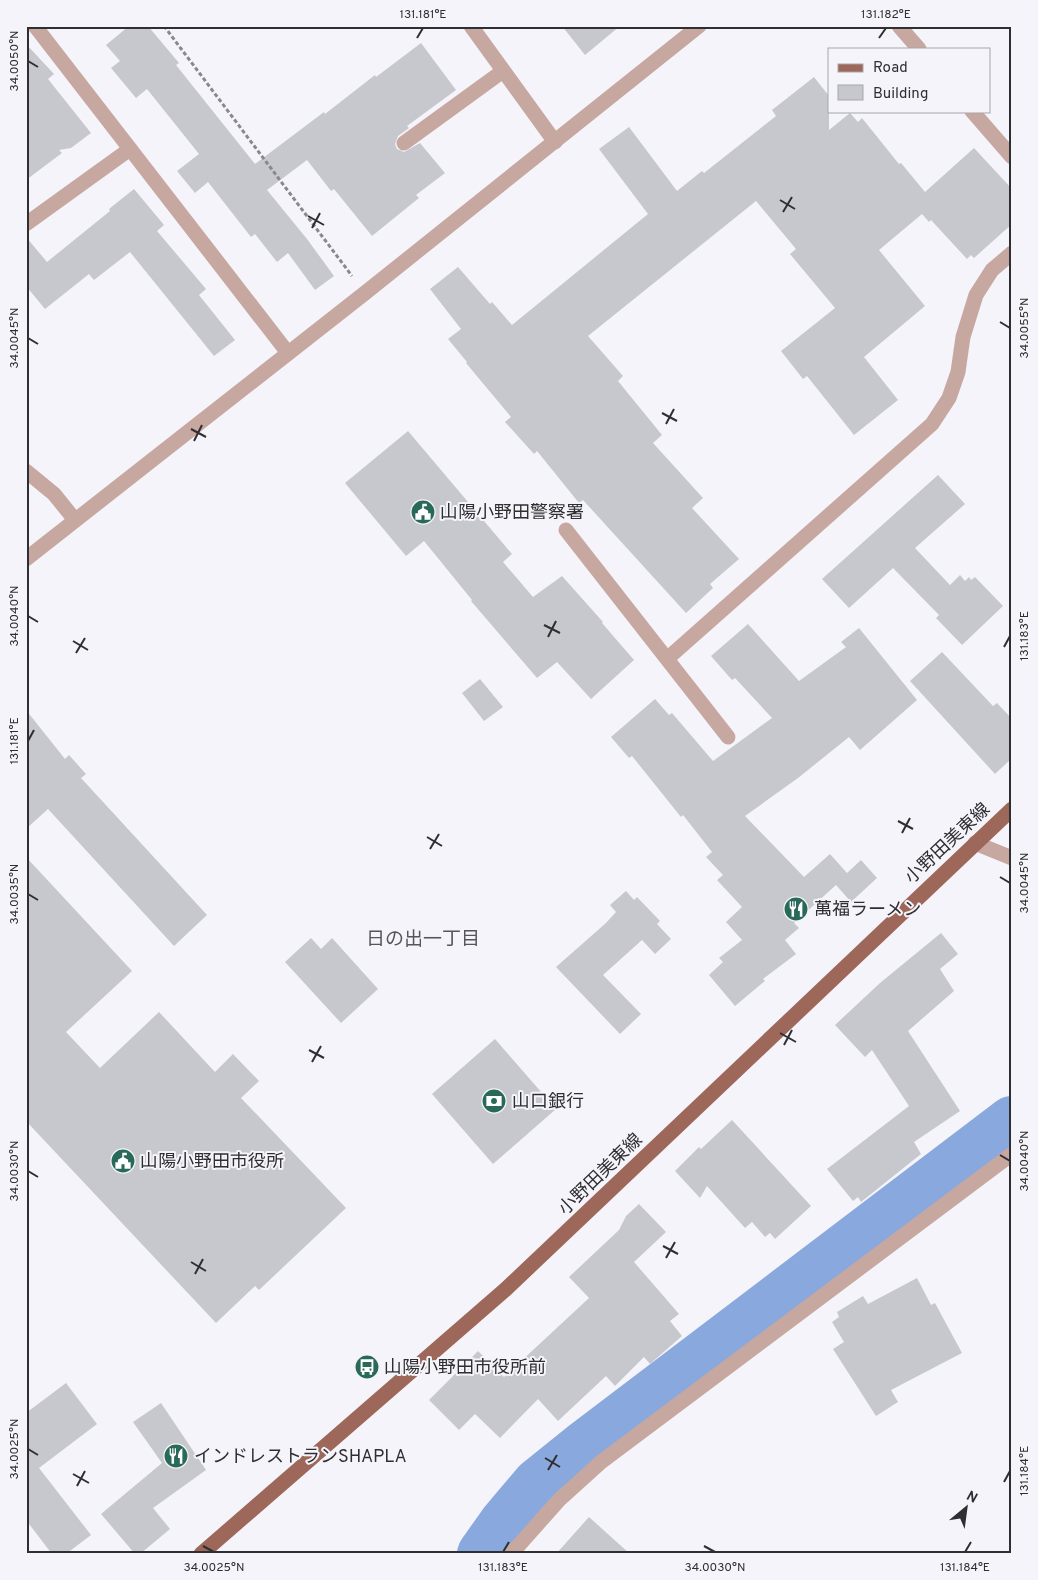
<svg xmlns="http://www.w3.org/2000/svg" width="1038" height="1580" viewBox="0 0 1038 1580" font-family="Overpass,'Noto Sans JP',sans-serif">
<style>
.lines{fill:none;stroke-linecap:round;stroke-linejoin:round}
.river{stroke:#89a8de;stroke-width:52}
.building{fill:#c7c8ce}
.path{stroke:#89888c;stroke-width:3;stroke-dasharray:4 2.5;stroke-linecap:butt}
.minor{stroke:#c7a8a0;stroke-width:15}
.major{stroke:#9d675a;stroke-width:15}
.ticks{fill:none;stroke:#2f2f31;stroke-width:2}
.labels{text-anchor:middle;stroke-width:4;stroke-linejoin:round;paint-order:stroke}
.poi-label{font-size:18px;fill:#2f2f31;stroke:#f5f4fb;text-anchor:start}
.street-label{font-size:18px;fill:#2f2f31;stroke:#f5f4fb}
.neighbourhood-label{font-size:19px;fill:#55555a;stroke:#f5f4fb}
.neatline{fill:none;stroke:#2f2f31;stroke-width:2}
.ticks-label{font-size:12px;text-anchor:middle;fill:#2f2f31}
</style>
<rect width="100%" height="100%" fill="#f5f4fb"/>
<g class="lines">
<path class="river" d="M 483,1554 L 505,1523 L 538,1484 L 584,1447 L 1012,1122"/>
</g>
<g class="building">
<path d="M 129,26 L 148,26 L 179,63 L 176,65 L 255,164 L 324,112 L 325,114 L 375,75 L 376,77 L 421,43 L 456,90 L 407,126 L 409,128 L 398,136 L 395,144 L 397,149 L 404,152 L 420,143 L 445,173 L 416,195 L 419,198 L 372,236 L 334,189 L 331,191 L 307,160 L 267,190 L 307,239 L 334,276 L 315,290 L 288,253 L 277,262 L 255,234 L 251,237 L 208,182 L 195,193 L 177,171 L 199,154 L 147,89 L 136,98 L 111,68 L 120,61 L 106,45 Z"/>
<path d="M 562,26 L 620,26 L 585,55 Z"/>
<path d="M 26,44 L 54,74 L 48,79 L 91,133 L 71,148 L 59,150 L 62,153 L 26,180 Z"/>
<path d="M 814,77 L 829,96 L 829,130 L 850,113 L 858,122 L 862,118 L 899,164 L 901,163 L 925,192 L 974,148 L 1012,189 L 1012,224 L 974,258 L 971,255 L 967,259 L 931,220 L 929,222 L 922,214 L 879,250 L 925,306 L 864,357 L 898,400 L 854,435 L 807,376 L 803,379 L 781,351 L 835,308 L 790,254 L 796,249 L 756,201 L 588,336 L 623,376 L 618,381 L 662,435 L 653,443 L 703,498 L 692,508 L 739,559 L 710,584 L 713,588 L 686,613 L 583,500 L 579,503 L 537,451 L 534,454 L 505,422 L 511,417 L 466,363 L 467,362 L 448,339 L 461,329 L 430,289 L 458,267 L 490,304 L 492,302 L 512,325 L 648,214 L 599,149 L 629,127 L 677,191 L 702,171 L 704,173 L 776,116 L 772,110 Z"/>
<path d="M 134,189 L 164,225 L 157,231 L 206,289 L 199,295 L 235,340 L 214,356 L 130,252 L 94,280 L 89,274 L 45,309 L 26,286 L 26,237 L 47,262 L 110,211 L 109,209 Z"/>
<path d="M 408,431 L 512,554 L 503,562 L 533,597 L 562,576 L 603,622 L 602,623 L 634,660 L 591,699 L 557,662 L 537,678 L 471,601 L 472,600 L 424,541 L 406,556 L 345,483 Z"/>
<path d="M 938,475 L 965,504 L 915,548 L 950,585 L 960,575 L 965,581 L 969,577 L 971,580 L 975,577 L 1003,606 L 962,645 L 936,618 L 939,615 L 893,568 L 849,608 L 822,579 Z"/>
<path d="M 748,624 L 799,681 L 846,647 L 841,642 L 859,628 L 917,700 L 860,750 L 849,737 L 798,778 L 745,816 L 804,877 L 830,854 L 847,873 L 861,860 L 877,878 L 851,902 L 836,885 L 794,923 L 799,928 L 785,940 L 796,954 L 763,979 L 765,981 L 735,1006 L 709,975 L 723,962 L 719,958 L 742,940 L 726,922 L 742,907 L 717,880 L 723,875 L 706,857 L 712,852 L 683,815 L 681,817 L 632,756 L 629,758 L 611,737 L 655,699 L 669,715 L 672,713 L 713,761 L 772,718 L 735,678 L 732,680 L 711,656 Z"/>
<path d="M 942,652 L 993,706 L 997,703 L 1012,719 L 1012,758 L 995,774 L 910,681 Z"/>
<path d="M 480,679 L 503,707 L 484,721 L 462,693 Z"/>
<path d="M 26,710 L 65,759 L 69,755 L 86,774 L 81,778 L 207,915 L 174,946 L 48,809 L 26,829 Z"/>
<path d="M 26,857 L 132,971 L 66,1032 L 100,1068 L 159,1012 L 215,1072 L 233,1054 L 259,1081 L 241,1098 L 346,1208 L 259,1290 L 255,1286 L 216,1323 L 26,1121 Z"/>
<path d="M 626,891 L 634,900 L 637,897 L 660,921 L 657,924 L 671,939 L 655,954 L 642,940 L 603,975 L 641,1014 L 620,1034 L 556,967 L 606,923 L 616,912 L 610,905 Z"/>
<path d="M 941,933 L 958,954 L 940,969 L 954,991 L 908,1031 L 960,1111 L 914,1142 L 921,1154 L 861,1202 L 858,1197 L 853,1201 L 827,1169 L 909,1106 L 872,1050 L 865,1057 L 835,1025 L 880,983 Z"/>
<path d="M 311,938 L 321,949 L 332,938 L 378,989 L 341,1023 L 285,962 Z"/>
<path d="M 495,1039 L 556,1109 L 493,1164 L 432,1094 Z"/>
<path d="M 732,1120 L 811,1206 L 775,1239 L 770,1233 L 765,1237 L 752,1222 L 745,1228 L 707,1186 L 700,1198 L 675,1171 L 699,1147 L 701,1149 Z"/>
<path d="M 639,1204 L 666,1232 L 634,1262 L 679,1314 L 670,1321 L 682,1336 L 650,1364 L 644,1357 L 615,1386 L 606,1376 L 558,1421 L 538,1399 L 500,1438 L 475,1414 L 459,1430 L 429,1400 L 478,1351 L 504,1377 L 589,1298 L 569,1277 L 619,1230 L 626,1216 Z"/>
<path d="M 917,1278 L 931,1305 L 935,1303 L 962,1353 L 891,1390 L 898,1402 L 876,1416 L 833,1349 L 844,1342 L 832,1322 L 839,1317 L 837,1312 L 863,1296 L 868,1304 Z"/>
<path d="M 66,1383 L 97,1424 L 39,1468 L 91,1535 L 66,1554 L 52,1554 L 26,1520 L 26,1413 Z"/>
<path d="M 161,1403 L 206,1470 L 153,1508 L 170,1529 L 140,1554 L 135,1554 L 101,1514 L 162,1463 L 133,1422 Z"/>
<path d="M 589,1517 L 630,1554 L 556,1554 Z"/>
</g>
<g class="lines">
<path class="path" d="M 164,26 L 352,276"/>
<g class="minor">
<path d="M 35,26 L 288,353"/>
<path d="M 471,26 L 555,142"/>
<path d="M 899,26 L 919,49"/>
<path d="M 972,111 L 1012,157"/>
<path d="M 404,143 L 503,71"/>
<path d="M 26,224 L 130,149"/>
<path d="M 26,471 L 54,494 L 75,520"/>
<path d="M 566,530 L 728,737"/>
<path d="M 26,559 L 365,293 L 699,26"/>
<path d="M 668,658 L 932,424 L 949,398 L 958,372 L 963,337 L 976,295 L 992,270 L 1012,253"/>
<path d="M 975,843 L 1012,858"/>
<path d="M 511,1554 L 559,1500 L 601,1462 L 1012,1154"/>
</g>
<path class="major" d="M 201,1554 L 506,1289 L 1012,809"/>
</g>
<path class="ticks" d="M 417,38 L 423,28M 879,38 L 886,28M 28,61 L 38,67M 780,200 L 795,209M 783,212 L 792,197M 308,216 L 324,225M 312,228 L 320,213M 1000,322 L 1010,328M 28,338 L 38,344M 662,413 L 677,421M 666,424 L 674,409M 191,429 L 206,437M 194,441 L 202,425M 28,616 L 38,622M 544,625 L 560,633M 548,637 L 556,621M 73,641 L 88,650M 1004,647 L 1010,636M 76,653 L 85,638M 28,741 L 34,730M 898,821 L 913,829M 902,833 L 910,818M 427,837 L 442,846M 430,849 L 439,834M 1000,877 L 1010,883M 28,894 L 38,900M 780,1033 L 796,1042M 784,1045 L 792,1030M 309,1050 L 324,1058M 312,1062 L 321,1046M 1000,1155 L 1010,1161M 28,1171 L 38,1177M 663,1246 L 678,1254M 666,1258 L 675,1242M 191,1262 L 206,1271M 195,1274 L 203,1259M 28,1449 L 38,1455M 545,1458 L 560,1467M 548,1470 L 557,1455M 73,1474 L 89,1483M 1004,1482 L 1010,1471M 77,1486 L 85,1471M 203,1546 L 214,1552M 704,1546 L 715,1552M 503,1552 L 509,1542M 965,1552 L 971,1542"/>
<defs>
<symbol id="civic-disc" viewBox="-11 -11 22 22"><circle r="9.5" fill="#286958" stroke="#f5f4fb"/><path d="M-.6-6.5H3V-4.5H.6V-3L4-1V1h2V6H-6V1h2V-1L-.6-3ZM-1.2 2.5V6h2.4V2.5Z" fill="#fff"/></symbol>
<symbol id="restaurant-disc" viewBox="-11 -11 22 22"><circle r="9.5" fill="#286958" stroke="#f5f4fb"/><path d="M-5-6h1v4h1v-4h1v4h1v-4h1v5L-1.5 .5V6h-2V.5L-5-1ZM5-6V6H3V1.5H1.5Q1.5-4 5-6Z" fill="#fff"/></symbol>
<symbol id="bank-disc" viewBox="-11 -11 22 22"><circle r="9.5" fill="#286958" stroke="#f5f4fb"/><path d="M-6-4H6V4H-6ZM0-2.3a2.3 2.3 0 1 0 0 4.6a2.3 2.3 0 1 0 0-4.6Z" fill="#fff"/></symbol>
<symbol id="bus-disc" viewBox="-11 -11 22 22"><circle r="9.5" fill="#286958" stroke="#f5f4fb"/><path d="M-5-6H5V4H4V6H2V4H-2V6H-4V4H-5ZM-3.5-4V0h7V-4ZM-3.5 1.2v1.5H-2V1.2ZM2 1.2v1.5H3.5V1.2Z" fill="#fff"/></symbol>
</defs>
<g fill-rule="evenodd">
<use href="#civic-disc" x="409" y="498" width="28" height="28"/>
<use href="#restaurant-disc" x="782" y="895" width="28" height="28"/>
<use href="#bank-disc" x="480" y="1087" width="28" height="28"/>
<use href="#civic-disc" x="109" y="1147" width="28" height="28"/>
<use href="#bus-disc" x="353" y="1353" width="28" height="28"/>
<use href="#restaurant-disc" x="162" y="1442" width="28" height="28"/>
</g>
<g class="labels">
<g class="poi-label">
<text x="440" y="518">山陽小野田警察署</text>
<text x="814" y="915">萬福ラーメン</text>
<text x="512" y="1107">山口銀行</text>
<text x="140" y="1167">山陽小野田市役所</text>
<text x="384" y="1373">山陽小野田市役所前</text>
<text x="194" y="1462">インドレストランSHAPLA</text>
</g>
<g class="street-label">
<text transform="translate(947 843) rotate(-43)" y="6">小野田美東線</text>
<text transform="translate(600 1174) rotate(-44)" y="6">小野田美東線</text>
</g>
<g class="neighbourhood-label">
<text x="423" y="945">日の出一丁目</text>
</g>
</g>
<rect width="1038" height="1580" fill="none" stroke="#f5f4fb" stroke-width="55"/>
<rect x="828" y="48" width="162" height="65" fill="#f5f4fb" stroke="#a6a5aa"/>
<rect x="838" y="64" width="25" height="8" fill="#9d675a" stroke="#a6a5aa"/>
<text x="873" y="72" font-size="15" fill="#2f2f31">Road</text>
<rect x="838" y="85" width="25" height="15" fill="#c7c8ce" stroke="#a6a5aa"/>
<text x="873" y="98" font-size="15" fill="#2f2f31">Building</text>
<g transform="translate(966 1508) rotate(29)" stroke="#f5f4fb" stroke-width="4" paint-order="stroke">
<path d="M0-4L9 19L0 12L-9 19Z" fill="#2f2f31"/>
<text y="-8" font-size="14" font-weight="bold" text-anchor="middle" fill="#2f2f31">N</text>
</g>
<rect x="28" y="28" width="982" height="1524" class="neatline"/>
<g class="ticks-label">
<text x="423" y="18">131.181°E</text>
<text x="886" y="18">131.182°E</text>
<text transform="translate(14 61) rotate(-90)" y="4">34.0050°N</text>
<text transform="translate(1024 328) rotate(-90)" y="4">34.0055°N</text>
<text transform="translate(14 338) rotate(-90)" y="4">34.0045°N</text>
<text transform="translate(14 616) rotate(-90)" y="4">34.0040°N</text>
<text transform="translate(1024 636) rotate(-90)" y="4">131.183°E</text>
<text transform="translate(14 741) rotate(-90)" y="4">131.181°E</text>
<text transform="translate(1024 883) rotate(-90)" y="4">34.0045°N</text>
<text transform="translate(14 894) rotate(-90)" y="4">34.0035°N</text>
<text transform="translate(1024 1161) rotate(-90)" y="4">34.0040°N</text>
<text transform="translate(14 1171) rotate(-90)" y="4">34.0030°N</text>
<text transform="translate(14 1449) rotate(-90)" y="4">34.0025°N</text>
<text transform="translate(1024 1471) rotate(-90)" y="4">131.184°E</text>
<text x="214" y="1571">34.0025°N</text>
<text x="503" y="1571">131.183°E</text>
<text x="715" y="1571">34.0030°N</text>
<text x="965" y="1571">131.184°E</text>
</g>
</svg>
